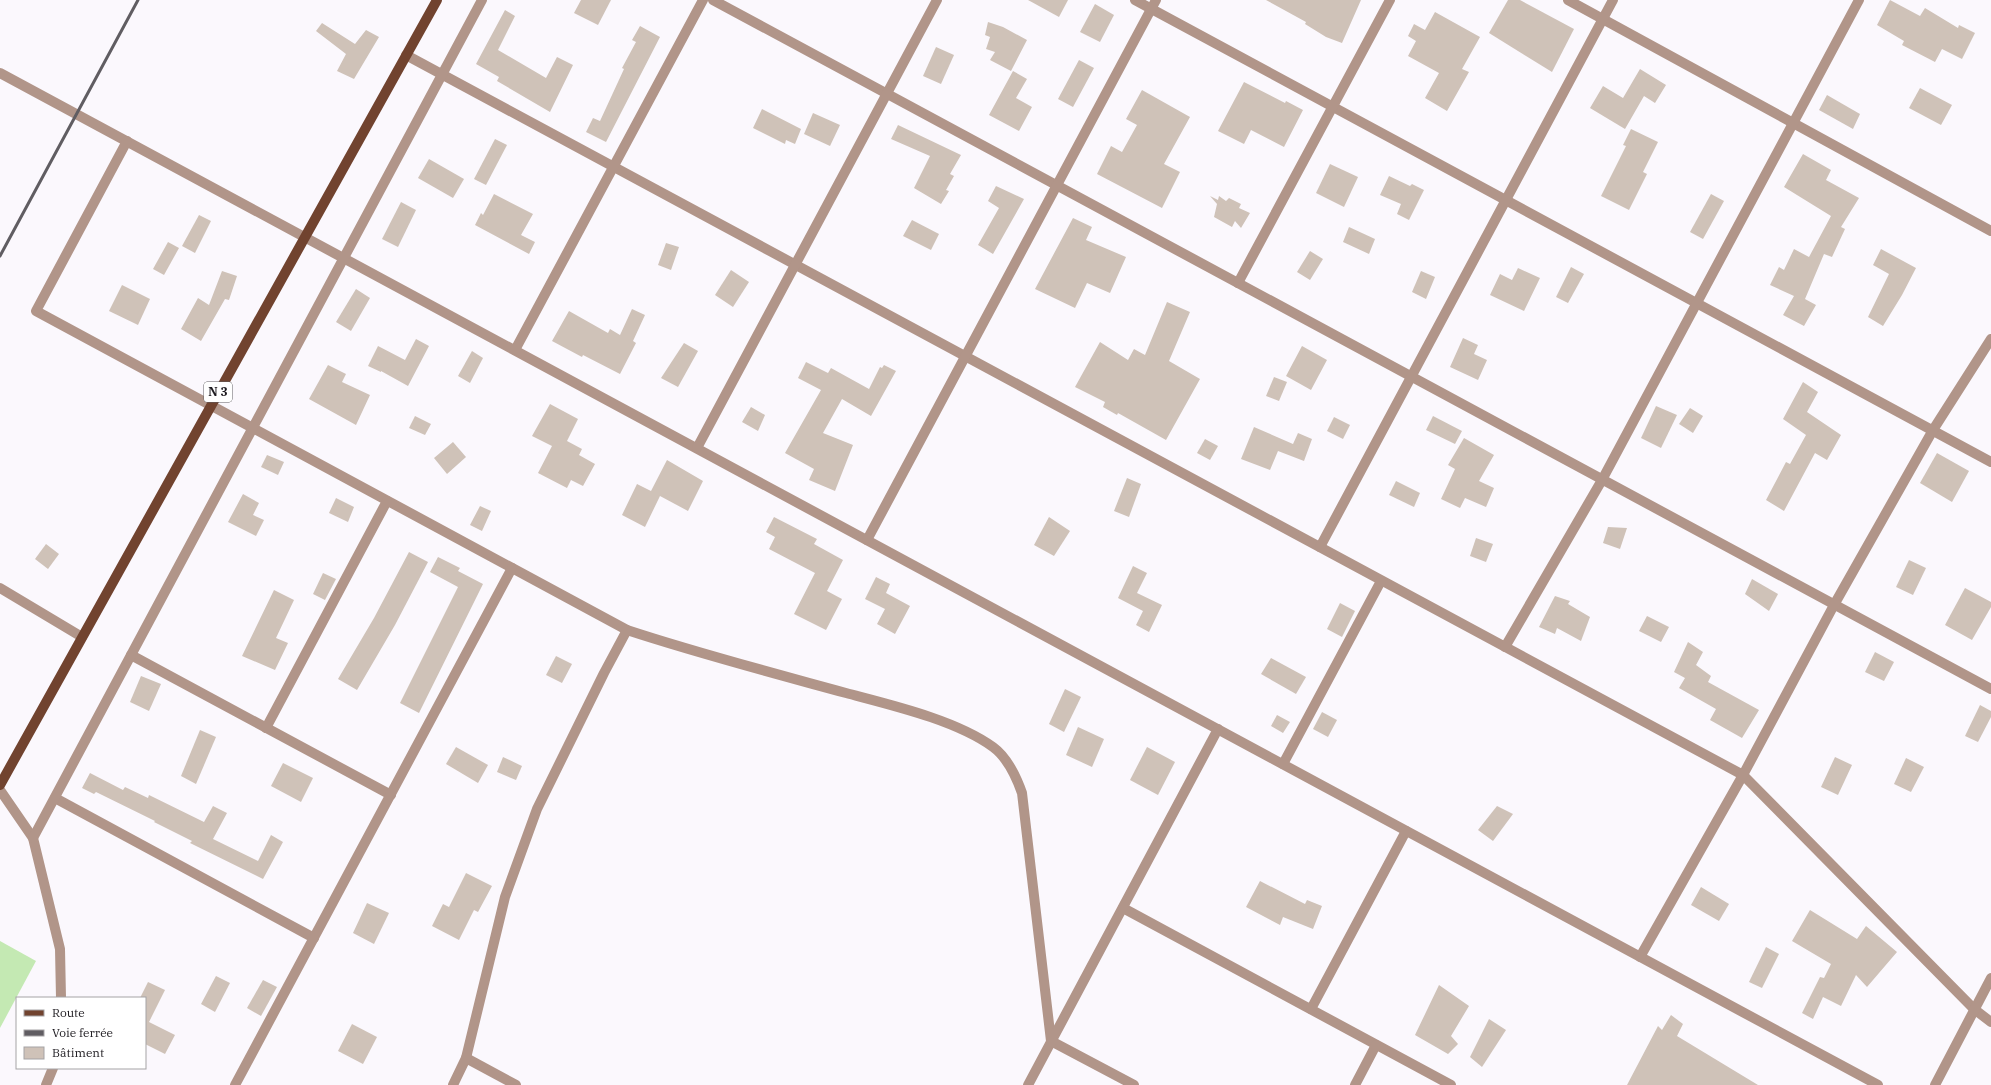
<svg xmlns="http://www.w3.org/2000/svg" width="1991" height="1085" viewBox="0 0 1991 1085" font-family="'IBM Plex Serif',serif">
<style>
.green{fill:#c4e9b3}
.building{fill:#cfc2b8}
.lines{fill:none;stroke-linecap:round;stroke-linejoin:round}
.minor{stroke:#b19589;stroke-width:10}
.major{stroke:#71432f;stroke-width:10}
.rail{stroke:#605d62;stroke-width:3}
.labels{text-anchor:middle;stroke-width:3;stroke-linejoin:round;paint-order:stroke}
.shield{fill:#fff;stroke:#615f62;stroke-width:1}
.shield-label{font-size:12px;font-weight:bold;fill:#1d1a1f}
</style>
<rect width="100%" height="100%" fill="#fbf8fd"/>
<path class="green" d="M 0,941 L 36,961 L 0,1028 Z"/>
<g class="building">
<path d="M 581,0 L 611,0 L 598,25 L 574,13 Z"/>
<path d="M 1028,0 L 1068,0 L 1059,17 Z"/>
<path d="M 1266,0 L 1361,0 L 1342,43 L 1326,37 L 1305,24 L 1306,22 Z"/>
<path d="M 1508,0 L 1520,0 L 1574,29 L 1552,72 L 1489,33 Z"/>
<path d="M 1890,0 L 1920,16 L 1925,8 L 1958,28 L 1959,25 L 1975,33 L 1962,59 L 1942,49 L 1935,62 L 1902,45 L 1904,41 L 1877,25 Z"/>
<path d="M 1095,4 L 1114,15 L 1100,42 L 1080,32 Z"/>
<path d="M 505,10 L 515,16 L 498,50 L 546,78 L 557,57 L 573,65 L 550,112 L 497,81 L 499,77 L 476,64 Z"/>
<path d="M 1435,12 L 1480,37 L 1462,69 L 1469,72 L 1447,111 L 1425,98 L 1439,73 L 1408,56 L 1416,41 L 1408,36 L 1414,24 L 1425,30 Z"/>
<path d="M 988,22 L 1003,27 L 1027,40 L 1011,71 L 990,60 L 995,52 L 986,49 L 990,37 L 985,35 Z"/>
<path d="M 322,23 L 355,44 L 366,30 L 379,37 L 354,79 L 337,71 L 346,54 L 316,31 Z"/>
<path d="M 640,26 L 660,37 L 606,142 L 586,132 L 593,118 L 600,121 L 624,69 L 622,68 L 636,42 L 632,40 Z"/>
<path d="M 936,47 L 954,55 L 941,84 L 923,76 Z"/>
<path d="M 1079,60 L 1094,68 L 1073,107 L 1058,99 Z"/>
<path d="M 1640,69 L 1666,85 L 1655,103 L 1644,96 L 1625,129 L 1590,108 L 1603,86 L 1623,98 Z"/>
<path d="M 1013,71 L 1027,79 L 1016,98 L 1032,107 L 1019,131 L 989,115 Z"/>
<path d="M 1244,82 L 1285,103 L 1286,101 L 1303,110 L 1284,147 L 1251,130 L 1244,144 L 1218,131 Z"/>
<path d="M 1920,88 L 1952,105 L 1941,125 L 1909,108 Z"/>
<path d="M 1142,90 L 1190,117 L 1164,164 L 1180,172 L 1162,208 L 1097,174 L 1111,146 L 1122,152 L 1137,125 L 1126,119 Z"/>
<path d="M 1827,95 L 1860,114 L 1853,129 L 1819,110 Z"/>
<path d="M 762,109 L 801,129 L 795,144 L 786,140 L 785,144 L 753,128 Z"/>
<path d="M 813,113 L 840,125 L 830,146 L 804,134 Z"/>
<path d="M 898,125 L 961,155 L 950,174 L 954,176 L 946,190 L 949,191 L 941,204 L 914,188 L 930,156 L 891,139 Z"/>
<path d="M 1631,129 L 1658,142 L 1643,172 L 1647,174 L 1629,210 L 1601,196 L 1626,146 L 1623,145 Z"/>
<path d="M 495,139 L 507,145 L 486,185 L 474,179 Z"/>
<path d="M 1803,154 L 1831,170 L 1826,180 L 1859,198 L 1841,227 L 1845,229 L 1832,257 L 1824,254 L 1805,299 L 1816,305 L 1804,326 L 1783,315 L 1794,296 L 1770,285 L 1779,267 L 1784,270 L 1794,249 L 1809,257 L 1831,216 L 1784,187 Z"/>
<path d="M 429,159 L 464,179 L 453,198 L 418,178 Z"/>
<path d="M 1330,164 L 1358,177 L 1344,207 L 1316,193 Z"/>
<path d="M 1389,176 L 1410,186 L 1412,184 L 1424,190 L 1409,220 L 1397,214 L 1401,204 L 1380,195 Z"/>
<path d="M 996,186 L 1024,199 L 993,254 L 978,245 L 999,208 L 988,201 Z"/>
<path d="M 494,194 L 533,214 L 521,235 L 535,242 L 529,254 L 475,225 L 481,213 L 483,215 Z"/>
<path d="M 1711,194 L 1724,201 L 1703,239 L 1690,232 Z"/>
<path d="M 1210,196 L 1218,200 L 1219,196 L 1226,201 L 1229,198 L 1241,204 L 1239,208 L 1250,213 L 1241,228 L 1235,221 L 1232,227 L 1214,217 L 1217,204 Z"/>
<path d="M 401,202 L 416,210 L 398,247 L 382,239 Z"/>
<path d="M 199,215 L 211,221 L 195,253 L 182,246 Z"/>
<path d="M 1073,218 L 1092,227 L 1086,240 L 1126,257 L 1110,293 L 1087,283 L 1075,308 L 1035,289 Z"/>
<path d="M 912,220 L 939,234 L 931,250 L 903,236 Z"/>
<path d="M 1349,227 L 1375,239 L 1369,254 L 1343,242 Z"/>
<path d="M 168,242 L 179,248 L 164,275 L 153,269 Z"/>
<path d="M 666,243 L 679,247 L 671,270 L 658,265 Z"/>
<path d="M 1881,249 L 1916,268 L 1902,295 L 1883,326 L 1868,317 L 1889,274 L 1873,265 Z"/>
<path d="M 1310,251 L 1323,259 L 1310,280 L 1297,272 Z"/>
<path d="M 1571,267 L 1584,274 L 1568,303 L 1556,297 Z"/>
<path d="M 1518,268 L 1540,278 L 1524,311 L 1490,295 L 1500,274 L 1512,280 Z"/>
<path d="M 731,270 L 749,282 L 733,307 L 715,295 Z"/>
<path d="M 222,271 L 237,276 L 229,300 L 225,299 L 201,341 L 181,329 L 198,298 L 209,305 Z"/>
<path d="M 1421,271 L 1435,277 L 1426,299 L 1412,292 Z"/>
<path d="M 122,285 L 150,299 L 138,325 L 109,311 Z"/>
<path d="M 356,289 L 370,298 L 351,331 L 336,322 Z"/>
<path d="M 1167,302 L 1190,312 L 1169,361 L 1200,379 L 1166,440 L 1118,413 L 1117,415 L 1103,407 L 1105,402 L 1075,387 L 1100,342 L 1128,360 L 1134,349 L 1145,355 Z"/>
<path d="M 632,309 L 645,315 L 633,341 L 636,343 L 620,374 L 583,355 L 582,357 L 552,341 L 569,311 L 608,333 L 610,329 L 620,335 Z"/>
<path d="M 1463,338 L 1478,345 L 1474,354 L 1487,360 L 1478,380 L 1450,367 Z"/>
<path d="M 416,339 L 429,346 L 408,386 L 381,371 L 381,372 L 368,366 L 378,346 L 405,360 Z"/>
<path d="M 684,343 L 698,351 L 678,387 L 661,378 Z"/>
<path d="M 1302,346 L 1327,360 L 1311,390 L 1286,376 Z"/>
<path d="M 472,351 L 483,358 L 470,383 L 458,376 Z"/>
<path d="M 806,362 L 828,373 L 831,368 L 869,389 L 880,367 L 882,368 L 884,365 L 896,371 L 871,416 L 842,399 L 823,433 L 853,445 L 835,491 L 809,480 L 814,469 L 785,453 L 821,390 L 798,378 Z"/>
<path d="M 328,365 L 346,374 L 342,382 L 370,395 L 356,425 L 309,399 Z"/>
<path d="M 1274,377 L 1287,382 L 1279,401 L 1266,396 Z"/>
<path d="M 1803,382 L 1818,392 L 1807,412 L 1841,435 L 1827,460 L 1815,453 L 1784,511 L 1766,500 L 1786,462 L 1790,464 L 1806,435 L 1783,419 Z"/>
<path d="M 550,404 L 578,419 L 567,441 L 582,449 L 579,455 L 595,464 L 583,486 L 571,480 L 567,488 L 538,473 L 552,446 L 532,436 Z"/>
<path d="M 1656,406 L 1677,415 L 1661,448 L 1641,438 Z"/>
<path d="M 751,407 L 765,415 L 758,431 L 742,422 Z"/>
<path d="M 1690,408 L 1703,416 L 1693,433 L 1679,424 Z"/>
<path d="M 415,416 L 431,424 L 425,435 L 409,428 Z"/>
<path d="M 1433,416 L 1462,431 L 1455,444 L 1426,430 Z"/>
<path d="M 1334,417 L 1350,425 L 1343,439 L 1327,431 Z"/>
<path d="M 1254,427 L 1293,444 L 1298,433 L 1312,439 L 1304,461 L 1278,451 L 1270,470 L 1241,459 Z"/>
<path d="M 1464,438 L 1494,455 L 1479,481 L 1494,488 L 1486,507 L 1465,498 L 1460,508 L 1441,499 L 1455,469 L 1448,465 Z"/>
<path d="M 1205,439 L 1218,446 L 1210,460 L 1197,453 Z"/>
<path d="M 453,442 L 466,457 L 447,474 L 434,458 Z"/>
<path d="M 1937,453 L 1969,471 L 1952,502 L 1920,483 Z"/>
<path d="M 267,455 L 284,462 L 278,475 L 261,467 Z"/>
<path d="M 667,460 L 703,481 L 688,511 L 660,496 L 645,527 L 622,515 L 637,484 L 651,491 Z"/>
<path d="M 1127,478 L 1141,484 L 1129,517 L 1114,511 Z"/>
<path d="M 1396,481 L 1420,493 L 1414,507 L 1389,495 Z"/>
<path d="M 243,494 L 259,503 L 253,515 L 264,520 L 256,536 L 228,522 Z"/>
<path d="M 336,498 L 354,507 L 348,522 L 329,513 Z"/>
<path d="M 480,506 L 491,511 L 482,531 L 470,525 Z"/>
<path d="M 774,517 L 817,539 L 814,544 L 843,560 L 827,591 L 842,599 L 826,630 L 794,614 L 815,573 L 769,549 L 775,537 L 766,532 Z"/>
<path d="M 1049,517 L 1070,531 L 1054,556 L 1034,545 Z"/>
<path d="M 1608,527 L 1627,528 L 1620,549 L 1603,543 Z"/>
<path d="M 1476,538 L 1493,544 L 1486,562 L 1470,556 Z"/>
<path d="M 46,544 L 59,554 L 48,569 L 35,559 Z"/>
<path d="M 409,552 L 428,562 L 395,625 L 357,690 L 338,679 L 374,618 Z"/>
<path d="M 438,557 L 460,568 L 458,571 L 483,584 L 419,713 L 400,703 L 458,587 L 430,572 Z"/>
<path d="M 1909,560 L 1926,568 L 1913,595 L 1896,587 Z"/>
<path d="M 1133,566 L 1147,573 L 1137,593 L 1162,605 L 1149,632 L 1136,625 L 1143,611 L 1118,598 Z"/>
<path d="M 323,573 L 336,579 L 325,600 L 313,594 Z"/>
<path d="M 876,577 L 890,584 L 886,593 L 910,606 L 895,634 L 877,624 L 885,609 L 865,599 Z"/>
<path d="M 1752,579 L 1778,594 L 1769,611 L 1745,594 Z"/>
<path d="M 1965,588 L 1991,602 L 1991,607 L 1972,640 L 1945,625 Z"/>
<path d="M 274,590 L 294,600 L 276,638 L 288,643 L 275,670 L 242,656 Z"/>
<path d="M 1555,596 L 1570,601 L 1568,604 L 1590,617 L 1581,641 L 1557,628 L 1555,634 L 1539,627 Z"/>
<path d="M 1340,603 L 1355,611 L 1342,637 L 1327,629 Z"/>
<path d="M 1647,616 L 1669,627 L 1661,642 L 1639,631 Z"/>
<path d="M 1688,642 L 1703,652 L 1696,665 L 1711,676 L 1708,682 L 1759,710 L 1742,738 L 1710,720 L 1716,709 L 1679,688 L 1685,678 L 1674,672 Z"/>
<path d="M 1875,652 L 1894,662 L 1884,681 L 1865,672 Z"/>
<path d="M 556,656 L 572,664 L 562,683 L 546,675 Z"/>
<path d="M 1271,658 L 1306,677 L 1296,694 L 1261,674 Z"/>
<path d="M 141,676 L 161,684 L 149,711 L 130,702 Z"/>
<path d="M 1065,689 L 1081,697 L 1064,732 L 1049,724 Z"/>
<path d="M 1980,705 L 1991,711 L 1991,717 L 1978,742 L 1965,736 Z"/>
<path d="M 1322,712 L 1337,720 L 1328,737 L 1313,729 Z"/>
<path d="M 1277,715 L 1290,722 L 1283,733 L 1271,726 Z"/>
<path d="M 1078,727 L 1104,739 L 1092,767 L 1066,755 Z"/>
<path d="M 200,730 L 216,737 L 196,784 L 181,776 Z"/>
<path d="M 456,747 L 488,765 L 478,783 L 446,764 Z"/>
<path d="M 1147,747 L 1175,762 L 1158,795 L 1130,780 Z"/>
<path d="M 503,757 L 522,766 L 516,780 L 497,772 Z"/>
<path d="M 1835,757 L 1852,765 L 1838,795 L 1821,787 Z"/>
<path d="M 1906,758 L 1924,767 L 1911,792 L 1894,784 Z"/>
<path d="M 283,763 L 313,778 L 301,802 L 271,786 Z"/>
<path d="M 90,773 L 123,790 L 125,787 L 148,798 L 149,795 L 204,822 L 213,806 L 227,813 L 213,839 L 258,861 L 271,835 L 283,842 L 263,879 L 190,843 L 192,841 L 154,822 L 155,821 L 96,792 L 94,794 L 82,788 Z"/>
<path d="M 1497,806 L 1513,814 L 1493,841 L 1478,830 Z"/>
<path d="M 466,873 L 492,886 L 478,912 L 474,910 L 459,940 L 432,926 L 443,904 L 449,907 Z"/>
<path d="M 1260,881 L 1305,904 L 1307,900 L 1322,906 L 1313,929 L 1283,917 L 1280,925 L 1246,907 Z"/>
<path d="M 1701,887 L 1729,904 L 1719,921 L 1691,905 Z"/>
<path d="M 367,903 L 389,913 L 374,944 L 353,933 Z"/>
<path d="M 1810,910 L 1857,939 L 1866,926 L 1897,952 L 1867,987 L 1856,975 L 1841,1006 L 1823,997 L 1813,1019 L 1802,1013 L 1820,977 L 1824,978 L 1831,964 L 1792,941 Z"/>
<path d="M 1766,947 L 1779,954 L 1762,988 L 1749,982 Z"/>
<path d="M 216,976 L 230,983 L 215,1012 L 201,1004 Z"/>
<path d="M 263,980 L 277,987 L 261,1016 L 247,1008 Z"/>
<path d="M 148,982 L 165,990 L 149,1022 L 175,1035 L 165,1054 L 145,1044 L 145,998 L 140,998 Z"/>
<path d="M 1439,985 L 1469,1006 L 1451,1036 L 1458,1044 L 1448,1054 L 1415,1035 Z"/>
<path d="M 1671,1015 L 1683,1024 L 1677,1036 L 1758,1085 L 1627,1085 L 1658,1026 L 1662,1030 Z"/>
<path d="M 1489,1019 L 1506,1030 L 1482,1067 L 1470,1057 Z"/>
<path d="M 352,1024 L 377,1037 L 363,1064 L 338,1051 Z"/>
</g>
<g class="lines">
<g class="minor">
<path d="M 713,0 L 1991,689"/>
<path d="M 1135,0 L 1991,462"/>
<path d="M 1568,0 L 1991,231"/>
<path d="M 406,55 L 1743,775 L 1974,1009 L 1991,1022"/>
<path d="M 0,73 L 1878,1085"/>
<path d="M 127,141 L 36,311 L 627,630 C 700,654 773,673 846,693 C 891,705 956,720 993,747 C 1008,758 1016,776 1022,793 L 1051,1041 L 1134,1085"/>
<path d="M 1238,283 L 1390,0"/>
<path d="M 515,350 L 703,0"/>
<path d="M 697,448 L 937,0"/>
<path d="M 867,540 L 1156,0"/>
<path d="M 1320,547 L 1613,0"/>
<path d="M 0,588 L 82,637"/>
<path d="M 1505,647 L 1602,480 L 1859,0"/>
<path d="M 131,655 L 391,795"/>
<path d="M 266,728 L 387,501"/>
<path d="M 1283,764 L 1381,581"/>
<path d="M 0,790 L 33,838 L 60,949 L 61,998"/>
<path d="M 55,798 L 314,938"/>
<path d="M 33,838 L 482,0"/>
<path d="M 1123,908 L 1451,1085"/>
<path d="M 1640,957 L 1743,775 L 1834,605 L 1933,430 L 1991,339"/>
<path d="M 1311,1009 L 1406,831"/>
<path d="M 466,1058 L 516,1085"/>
<path d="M 46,1085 L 53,1068"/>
<path d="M 235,1085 L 512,568"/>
<path d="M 453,1085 L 466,1058 L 505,897 L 537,809 L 604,673 L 627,630"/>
<path d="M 1028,1085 L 1218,729"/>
<path d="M 1355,1085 L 1376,1045"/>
<path d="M 1935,1085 L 1991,978"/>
</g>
<path class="major" d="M 0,785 L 437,0"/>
<path class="rail" d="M 0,256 L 138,0"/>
</g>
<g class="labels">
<rect class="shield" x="204" y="382" width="28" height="20" rx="3"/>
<g class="shield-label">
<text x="218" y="396">N 3</text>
</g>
</g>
<rect x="16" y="997" width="130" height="72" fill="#ffffff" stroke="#a5a3a5"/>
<rect x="24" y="1010" width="20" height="6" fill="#71432f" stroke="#a5a3a5"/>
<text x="52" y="1017" font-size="12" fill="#1d1a1f">Route</text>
<rect x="24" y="1030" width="20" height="6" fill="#605d62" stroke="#a5a3a5"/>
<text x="52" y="1037" font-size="12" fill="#1d1a1f">Voie ferrée</text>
<rect x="24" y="1047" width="20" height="12" fill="#cfc2b8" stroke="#a5a3a5"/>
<text x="52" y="1057" font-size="12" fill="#1d1a1f">Bâtiment</text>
</svg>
